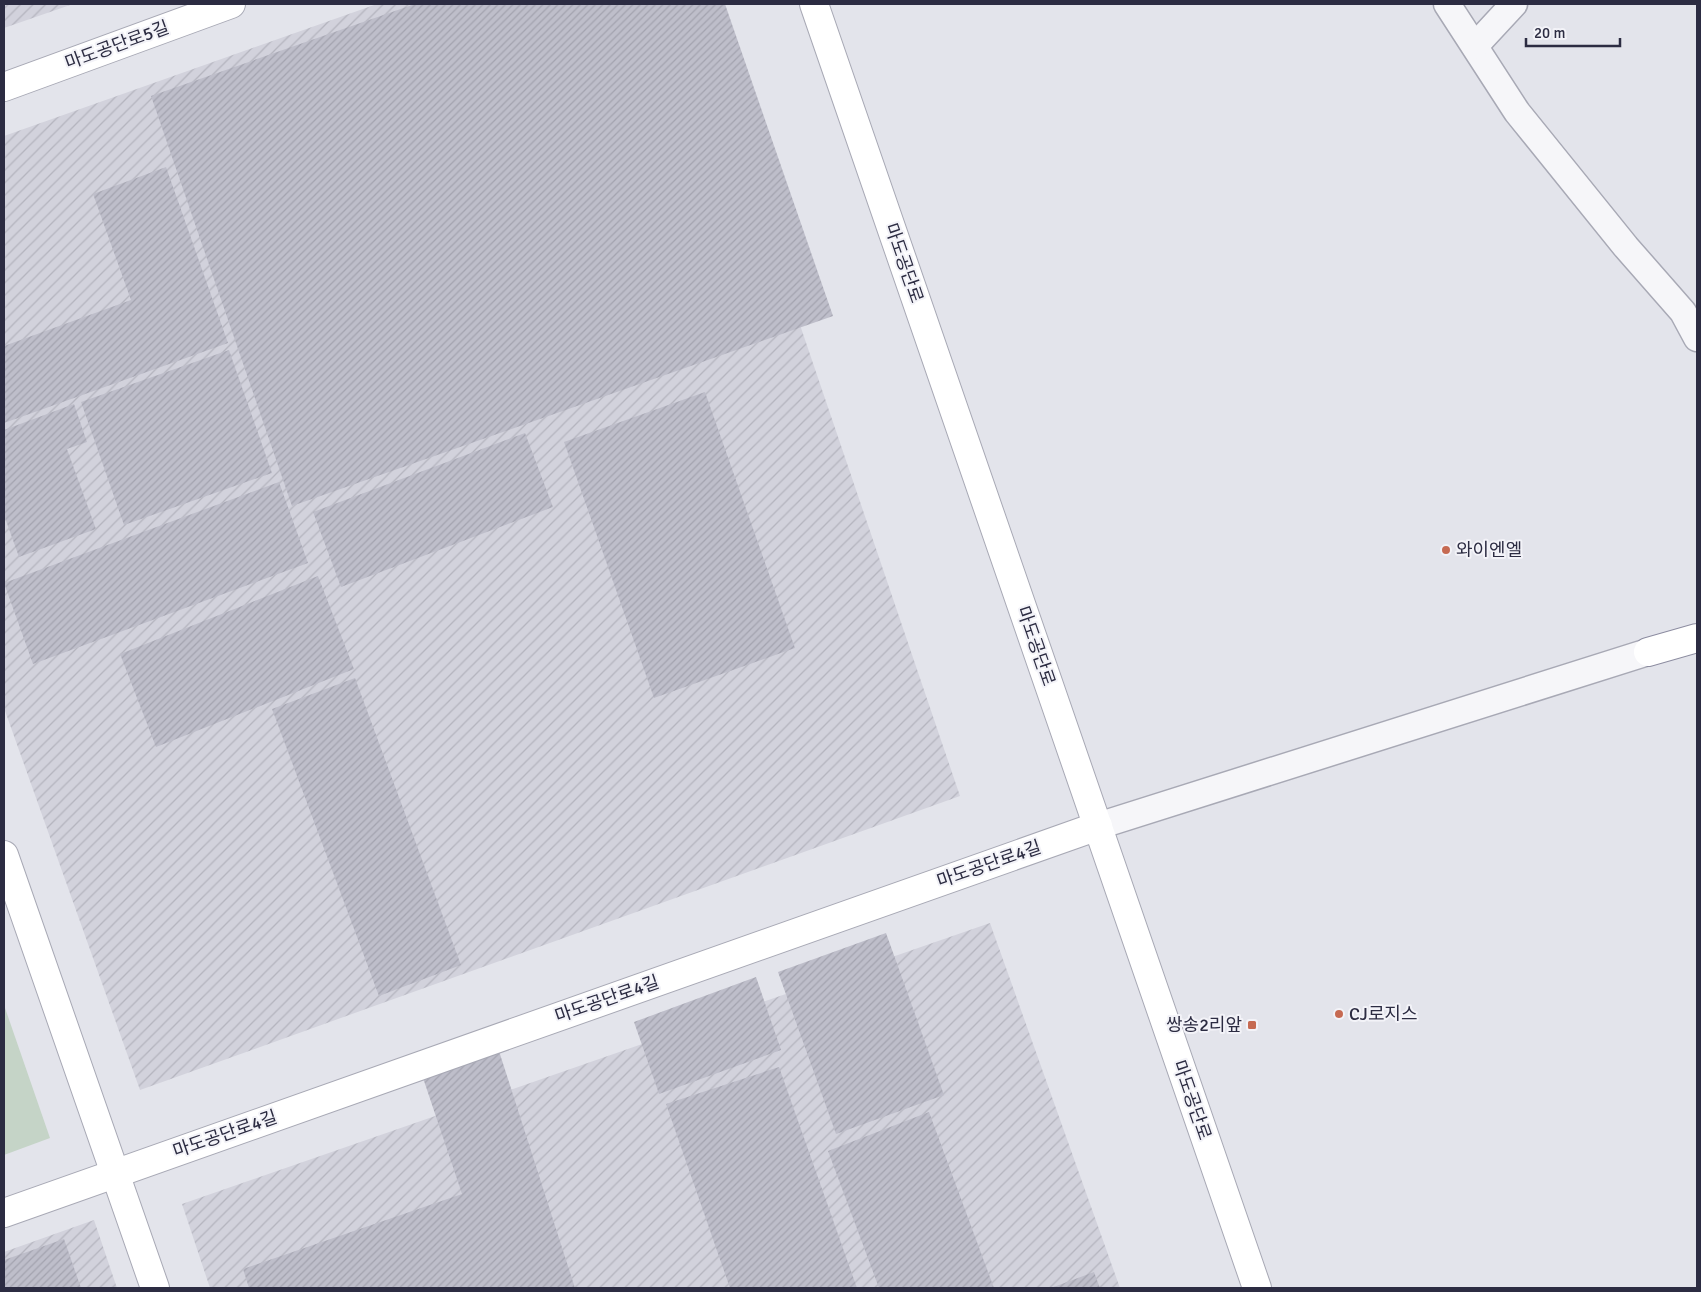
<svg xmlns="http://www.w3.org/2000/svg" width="1701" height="1292" viewBox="0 0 1701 1292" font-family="Signika,'Noto Sans KR',sans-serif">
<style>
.industrial{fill:url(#industrial-furrows)}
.park{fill:#c5d4c7}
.building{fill:url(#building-hatch)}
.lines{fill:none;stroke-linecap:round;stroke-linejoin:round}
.street-casing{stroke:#a8a9b5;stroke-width:29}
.secondary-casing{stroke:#a8a9b5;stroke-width:30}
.highway-casing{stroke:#8c8ca0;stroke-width:30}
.street{stroke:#f6f6f9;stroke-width:26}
.secondary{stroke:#fff;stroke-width:28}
.highway{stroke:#fff;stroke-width:28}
.poi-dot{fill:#c66a52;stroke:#f3f3f8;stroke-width:2}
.labels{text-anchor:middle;stroke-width:4;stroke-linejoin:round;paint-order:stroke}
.street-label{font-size:18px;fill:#2c2c42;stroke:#f3f3f8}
.poi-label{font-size:18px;fill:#2c2c42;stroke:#f3f3f8;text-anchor:start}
</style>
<defs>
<pattern id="industrial-furrows" width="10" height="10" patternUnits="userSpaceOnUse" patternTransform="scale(1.25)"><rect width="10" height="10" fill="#d2d2dc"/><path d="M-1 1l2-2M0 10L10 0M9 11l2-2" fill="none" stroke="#b4b4be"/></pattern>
<pattern id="building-hatch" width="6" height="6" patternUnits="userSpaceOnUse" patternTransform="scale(1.25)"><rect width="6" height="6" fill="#bebeca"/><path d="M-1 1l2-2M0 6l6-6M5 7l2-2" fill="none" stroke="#a3a3af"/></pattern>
</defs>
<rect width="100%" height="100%" fill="#e3e4eb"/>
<g class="industrial">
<path d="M 4,4 L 73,4 L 4,28 Z"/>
<path d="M 377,4 L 691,4 L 960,796 L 140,1090 L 4,708 L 4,136 Z"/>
<path d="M 990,923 L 1120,1288 L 210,1288 L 182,1204 Z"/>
<path d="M 94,1220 L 117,1288 L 4,1288 L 4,1252 Z"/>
</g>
<path class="park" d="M 4,1005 L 50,1138 L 4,1155 Z"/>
<g class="building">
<path d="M 415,4 L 725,4 L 833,316 L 292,506 L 151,96 Z"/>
<path d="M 166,167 L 228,343 L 4,423 L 4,346 L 131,300 L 93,194 Z"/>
<path d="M 229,350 L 272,473 L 124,525 L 81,402 Z"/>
<path d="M 705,392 L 795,648 L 654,698 L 564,442 Z"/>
<path d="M 74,404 L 87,442 L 67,449 L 96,529 L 19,557 L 4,515 L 4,430 Z"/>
<path d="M 525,433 L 553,507 L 341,587 L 313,512 Z"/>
<path d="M 279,482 L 308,563 L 33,664 L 4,583 Z"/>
<path d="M 318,576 L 354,669 L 156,747 L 120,654 Z"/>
<path d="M 355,678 L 461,965 L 379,996 L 272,709 Z"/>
<path d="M 886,933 L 944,1095 L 836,1134 L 778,972 Z"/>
<path d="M 756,977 L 781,1050 L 659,1094 L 634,1022 Z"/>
<path d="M 499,1051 L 575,1288 L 249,1288 L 243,1269 L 462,1194 L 422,1075 Z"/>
<path d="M 779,1067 L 857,1288 L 730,1288 L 666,1104 Z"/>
<path d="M 929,1112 L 994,1288 L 879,1288 L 828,1151 Z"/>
<path d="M 64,1239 L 81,1288 L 4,1288 L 4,1260 Z"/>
<path d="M 1094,1272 L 1100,1288 L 1051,1288 Z"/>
</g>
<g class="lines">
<defs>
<g id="street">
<path d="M 1447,4 L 1517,112 L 1626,247 L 1683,312 L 1697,338"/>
<path d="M 1475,46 L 1514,4"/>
<path d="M 1098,826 L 1648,652"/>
</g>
<g id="secondary">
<path d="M 814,4 L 1257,1288"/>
<path d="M 4,87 L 231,4"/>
<path d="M 4,855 L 155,1288"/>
<path d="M 4,1213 L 1098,826"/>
</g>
<path id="highway" d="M 1648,652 L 1697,638"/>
</defs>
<use href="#street" class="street-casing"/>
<use href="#secondary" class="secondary-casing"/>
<use href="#highway" class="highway-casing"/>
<use href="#street" class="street"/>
<use href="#secondary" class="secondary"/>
<use href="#highway" class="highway"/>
</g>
<g class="poi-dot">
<circle cx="1446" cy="550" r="5"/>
<circle cx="1339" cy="1014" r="5"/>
<rect x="1247" y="1020" width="10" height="10" rx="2.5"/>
</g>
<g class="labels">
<g class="street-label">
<text transform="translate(117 45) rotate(-20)" y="6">마도공단로5길</text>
<text transform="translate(904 263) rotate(71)" y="6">마도공단로</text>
<text transform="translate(1036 646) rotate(71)" y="6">마도공단로</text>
<text transform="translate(989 864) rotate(-19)" y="6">마도공단로4길</text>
<text transform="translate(607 999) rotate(-19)" y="6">마도공단로4길</text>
<text transform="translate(1192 1100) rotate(71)" y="6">마도공단로</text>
<text transform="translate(225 1134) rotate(-19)" y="6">마도공단로4길</text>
</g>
<g class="poi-label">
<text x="1456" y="556">와이엔엘</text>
<text x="1349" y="1020">CJ로지스</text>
<text x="1242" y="1031" text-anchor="end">쌍송2리앞</text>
</g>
</g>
<rect width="1701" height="1292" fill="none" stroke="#2c2c42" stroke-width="10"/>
<path d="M1526 38v8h94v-8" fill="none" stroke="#2c2c42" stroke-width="2.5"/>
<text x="1534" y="38" font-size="15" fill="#2c2c42" stroke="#f3f3f8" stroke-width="4" paint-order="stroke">20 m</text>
</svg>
